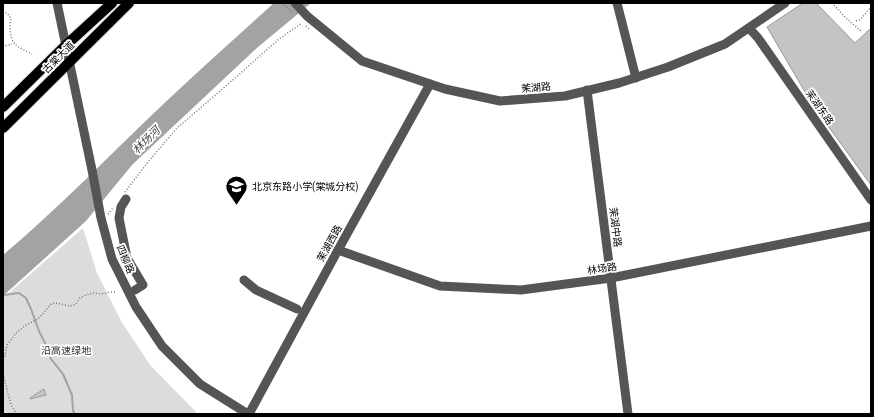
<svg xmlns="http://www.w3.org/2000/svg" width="874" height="417" viewBox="0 0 874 417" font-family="'Roboto Condensed','Noto Sans SC',sans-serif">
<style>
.green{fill:#dcdcdc}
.water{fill:#a3a3a3}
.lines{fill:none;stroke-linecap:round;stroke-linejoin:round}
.stream{stroke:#a3a3a3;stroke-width:2}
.building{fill:#c4c4c4;stroke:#999}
.major-casing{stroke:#dbdbdb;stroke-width:12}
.path{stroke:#777;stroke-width:1.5;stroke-dasharray:1 2;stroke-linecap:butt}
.minor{stroke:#555;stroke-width:9}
.major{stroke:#000;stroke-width:10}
.labels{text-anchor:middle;stroke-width:3.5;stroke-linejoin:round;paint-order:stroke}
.street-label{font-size:10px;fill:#000;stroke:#fff}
.poi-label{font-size:10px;fill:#000;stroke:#fff;text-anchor:start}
.park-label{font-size:10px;fill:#333;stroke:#fff}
.water-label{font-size:11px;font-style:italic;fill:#444;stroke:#fff}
</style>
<rect width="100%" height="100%" fill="#fff"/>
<path class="green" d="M 83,228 L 97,273 L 121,321 L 150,365 L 198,414 L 3,414 L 3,298 Z"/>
<path class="water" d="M 274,3 L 311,3 L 258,47 L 132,165 L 86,221 L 3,296 L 3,255 C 56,210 105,160 155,112 C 194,75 234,39 274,3 Z"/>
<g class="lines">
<path class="stream" d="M 3,293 L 4,295 L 19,293 L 26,298 L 31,309 L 39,331 L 48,349 L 51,359 L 63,374 L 72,395 L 73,411 L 75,414"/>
</g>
<g class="building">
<path d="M 803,3 L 816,3 L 855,43 L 871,28 L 871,185 L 812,104 L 767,27 Z"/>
<path d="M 44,389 L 46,395 L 30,399 L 30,398 Z"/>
</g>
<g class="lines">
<defs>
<g id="major">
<path d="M 3,107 L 65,46 L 112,3"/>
<path d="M 3,128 L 129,3"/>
</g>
</defs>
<use href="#major" class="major-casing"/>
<g class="path">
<path d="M 282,3 L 292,12"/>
<path d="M 832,3 L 846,18 L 862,32"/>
<path d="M 3,11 L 8,14 L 11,19 C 9,25 10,39 15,44 C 18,47 27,52 32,54"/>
<path d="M 856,21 L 860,20 L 871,7"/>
<path d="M 306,26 L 310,30"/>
<path d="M 3,47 L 5,46 L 12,44"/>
<path d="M 125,192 L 148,162 L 177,128 L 234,79 L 279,39 L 302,23"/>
<path d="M 108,214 L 113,208"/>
<path d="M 3,359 L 5,356 L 7,345 L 16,333 L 26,325 L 38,319 L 51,304 L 56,303 L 70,306 L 76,304 L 80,298 L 86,295 L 94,293 L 101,294 L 110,292 L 116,292"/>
<path d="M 3,374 L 11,405 L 17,414"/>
</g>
<g class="minor">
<path d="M 57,3 L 92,170 L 101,218 L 112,259 L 136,307 L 162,346 L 200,384 L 248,414"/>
<path d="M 295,3 L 307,16 L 362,61 L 445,89 L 500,101 L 565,96 L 619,83 L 668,67 L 725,44 L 785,3"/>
<path d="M 617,3 L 636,78"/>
<path d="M 749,28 L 758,38 L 871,200"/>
<path d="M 587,90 L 628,414"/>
<path d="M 126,199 L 121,207 L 119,218 L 127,258 L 143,285 L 135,290"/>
<path d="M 338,250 L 440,286 L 521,290 L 611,278 L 871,226"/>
<path d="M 244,280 L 256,290 L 297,309"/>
<path d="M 249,414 L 338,250 L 430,84"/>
</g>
<use href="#major" class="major"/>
</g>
<defs>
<symbol id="school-pin" viewBox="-11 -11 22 30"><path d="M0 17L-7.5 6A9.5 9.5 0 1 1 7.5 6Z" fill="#000" stroke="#fff"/><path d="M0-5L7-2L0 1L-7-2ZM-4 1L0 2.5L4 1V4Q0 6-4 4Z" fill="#fff"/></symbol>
</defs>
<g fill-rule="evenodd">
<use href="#school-pin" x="224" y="174" width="25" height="34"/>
</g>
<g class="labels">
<g class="street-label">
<text transform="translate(58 57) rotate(-45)" y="4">古棠大道</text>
<text transform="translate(536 87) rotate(-5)" y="4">茉湖路</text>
<text transform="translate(820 107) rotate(55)" y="4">茉湖东路</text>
<text transform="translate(616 227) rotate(83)" y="4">茉湖中路</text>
<text transform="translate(329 243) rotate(-61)" y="4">茉湖西路</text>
<text transform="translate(126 259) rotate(67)" y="4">四柳路</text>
<text transform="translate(602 268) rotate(-9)" y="4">林场路</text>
</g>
<g class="poi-label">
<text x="252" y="190">北京东路小学(棠城分校)</text>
</g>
<g class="park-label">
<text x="66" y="354">沿高速绿地</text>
</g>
<g class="water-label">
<text transform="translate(146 140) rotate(-45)" y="4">林场河</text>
</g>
</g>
<rect width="874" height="417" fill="none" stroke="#000000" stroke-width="8"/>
</svg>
